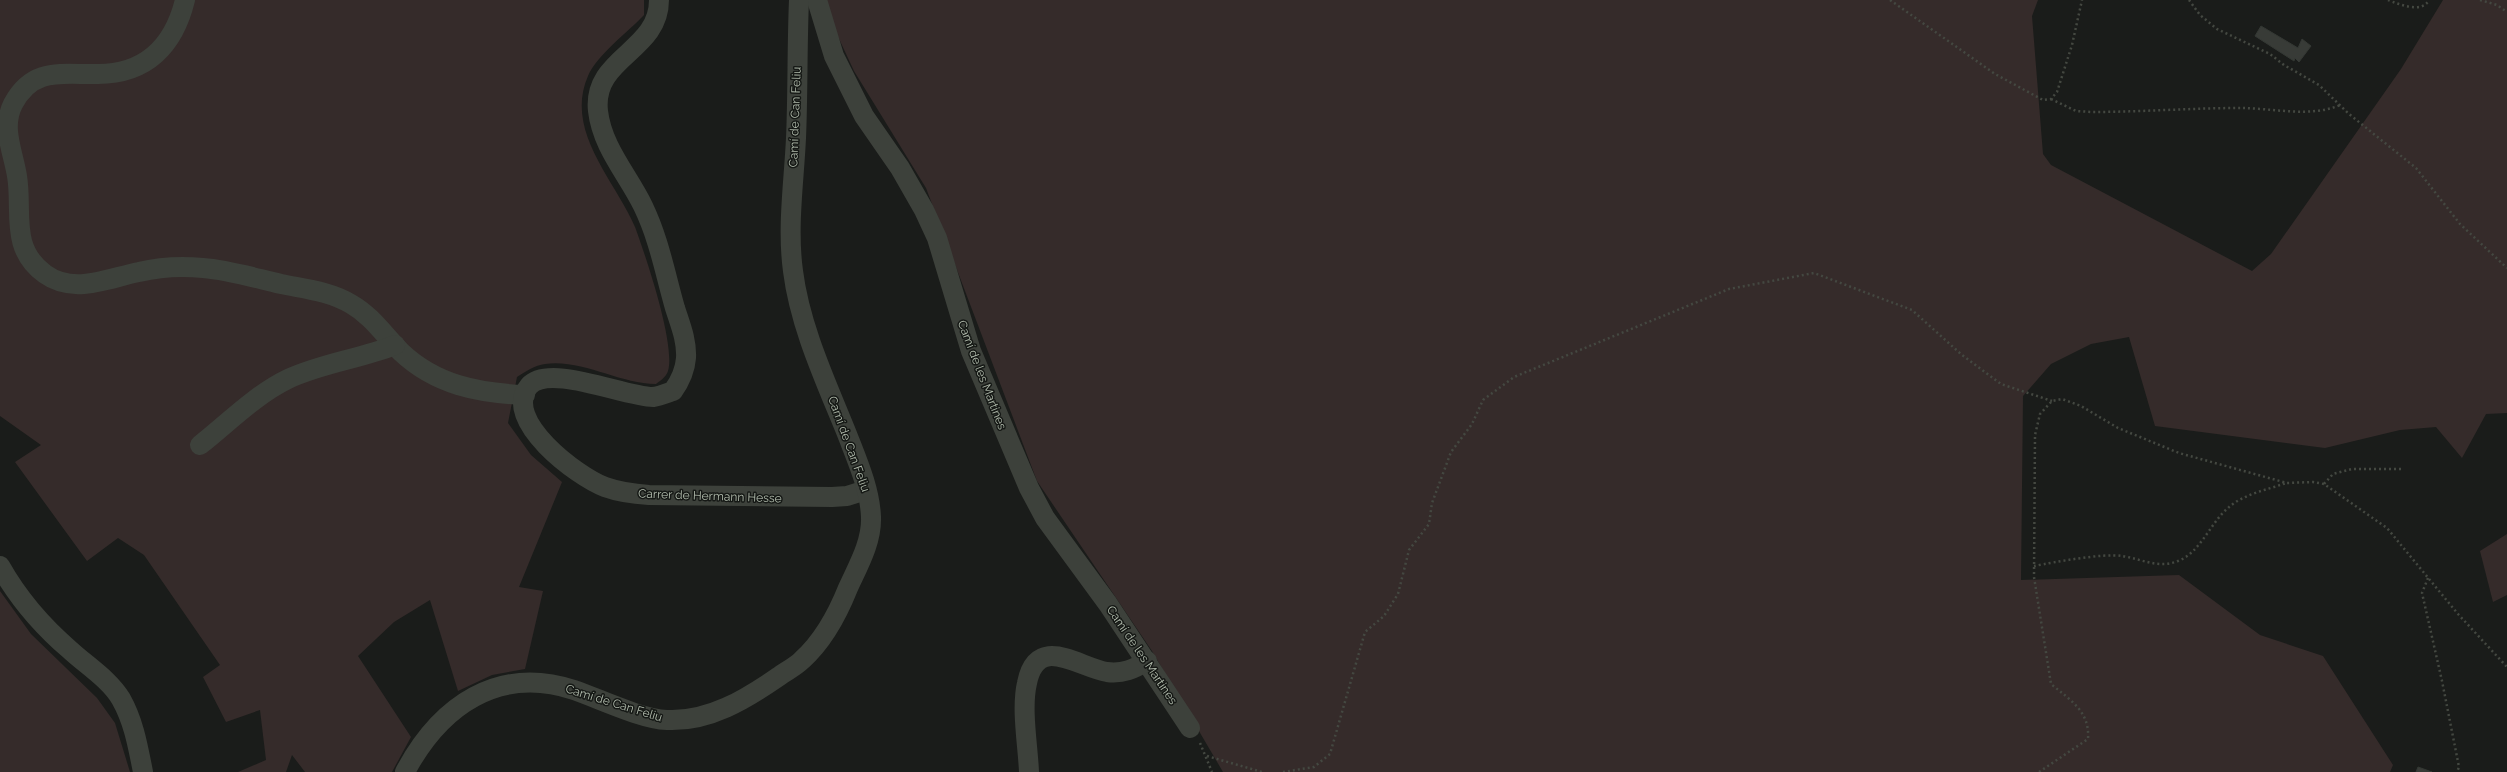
<svg xmlns="http://www.w3.org/2000/svg" width="2507" height="772" viewBox="0 0 2507 772" font-family="Raleway,sans-serif">
<style>
.green{fill:#352b2a}
.building{fill:#383b37;stroke:#343834}
.lines{fill:none;stroke-linecap:round;stroke-linejoin:round}
.path{stroke:#444841;stroke-width:2.5;stroke-dasharray:2 3;stroke-linecap:butt}
.street{stroke:#3d413b;stroke-width:20}
.labels{text-anchor:middle;stroke-width:3;stroke-linejoin:round;paint-order:stroke}
.street-label{font-size:12px;fill:#b2bcad;stroke:#151815}
</style>
<rect width="100%" height="100%" fill="#1a1c1a"/>
<g class="green">
<path d="M 0,0 L 644,0 L 644,15 C 628,32 597,55 588,76 C 564,131 615,180 635,227 C 645,254 676,345 668,371 C 666,377 660,381 656,384 C 619,384 583,359 545,364 C 535,365 525,372 517,377 L 508,423 L 531,455 L 562,482 L 519,587 L 543,591 L 525,669 L 492,675 L 458,691 L 430,600 L 394,622 L 358,656 L 411,737 L 392,772 L 305,772 L 292,755 L 286,772 L 238,772 L 266,760 L 260,710 L 226,722 L 203,677 L 220,665 L 144,555 L 118,538 L 87,561 L 15,462 L 41,445 L 0,416 Z"/>
<path d="M 821,0 L 2038,0 L 2032,16 L 2043,154 L 2051,165 L 2252,271 L 2271,254 L 2401,69 L 2443,0 L 2507,0 L 2507,413 L 2486,414 L 2462,458 L 2436,427 L 2400,430 L 2325,448 L 2155,426 L 2129,337 L 2091,344 L 2051,364 L 2023,396 L 2021,580 L 2179,575 L 2260,635 L 2323,656 L 2393,765 L 2390,772 L 1223,772 L 1152,651 L 1037,481 L 926,188 L 854,71 Z"/>
<path d="M 2507,534 L 2507,595 L 2493,602 L 2480,551 Z"/>
<path d="M 0,591 L 31,634 L 97,698 L 115,723 L 130,772 L 0,772 Z"/>
</g>
<g class="building">
<path d="M 2261,26 L 2298,48 L 2302,39 L 2311,46 L 2299,62 L 2295,58 L 2294,61 L 2255,36 Z"/>
<path d="M 2418,767 L 2432,772 L 2416,772 Z"/>
</g>
<g class="lines">
<g class="path">
<path d="M 1890,0 L 1995,74 L 2043,100 L 2051,99 L 2057,92 L 2072,45 L 2082,0"/>
<path d="M 2189,0 L 2200,15 L 2217,29 L 2270,54 L 2284,65 L 2319,85 L 2349,114 L 2416,168 L 2460,224 L 2507,268"/>
<path d="M 2388,0 C 2398,4 2422,14 2429,0"/>
<path d="M 2480,0 L 2497,5 L 2507,12"/>
<path d="M 2051,99 L 2076,111 L 2091,112 C 2141,112 2191,108 2240,108 C 2272,108 2311,118 2340,105"/>
<path d="M 2401,469 L 2352,469 L 2333,474 L 2324,484 L 2387,528 L 2458,614 L 2507,667"/>
<path d="M 2034,566 C 2055,562 2103,553 2122,556 C 2142,559 2158,569 2178,561 C 2200,553 2211,522 2228,508 C 2243,494 2267,490 2286,483"/>
<path d="M 2428,578 L 2422,593 L 2442,681 L 2459,767 L 2457,772"/>
<path d="M 1200,743 L 1212,772"/>
<path d="M 1207,756 L 1262,772"/>
<path d="M 1283,772 L 1314,767 L 1330,754 L 1365,632 L 1384,616 L 1398,594 L 1409,550 L 1429,524 L 1432,503 L 1451,452 L 1472,424 L 1483,400 L 1514,377 L 1729,289 L 1814,273 L 1912,310 L 1962,355 L 2001,384 L 2052,401"/>
<path d="M 2039,772 L 2088,739 C 2090,711 2070,700 2051,684 L 2034,577 L 2035,435 L 2040,414 L 2052,401 L 2062,399 L 2081,406 L 2118,428 L 2179,453 L 2287,483 L 2313,482 L 2324,484"/>
</g>
<g class="street">
<path d="M 185,0 C 174,45 147,74 98,74 C 63,75 33,66 13,104 C 1,128 13,151 17,176 C 23,211 9,248 45,274 C 74,295 108,278 139,272 C 160,267 182,266 203,268 C 229,270 255,278 281,284 C 305,289 329,291 351,304 C 372,316 384,335 401,352 C 436,385 478,393 525,395"/>
<path d="M 659,0 C 659,52 592,57 598,111 C 602,147 628,175 643,206 C 659,239 665,273 675,308 C 680,324 687,340 686,358 C 685,371 681,380 673,391 C 667,393 660,396 653,397 C 625,397 549,363 529,386 C 501,420 578,477 605,487 C 619,492 634,494 649,495 L 832,497 L 847,496 L 866,490"/>
<path d="M 817,0 L 834,56 L 864,116 L 900,168 L 924,210 L 937,238 L 971,351 L 1029,488 L 1045,518 L 1108,604 L 1190,728"/>
<path d="M 200,445 C 228,423 255,395 288,379 C 322,363 360,359 395,345"/>
<path d="M 0,566 C 18,598 42,626 70,650 C 86,665 109,679 121,699 C 134,722 138,747 143,772"/>
<path d="M 405,772 C 440,706 498,665 574,690 C 600,699 641,719 667,720 C 709,722 746,699 778,677 C 786,671 795,667 802,660 C 822,642 838,613 848,588 C 858,566 872,542 871,517 C 870,489 857,460 847,434 C 826,382 800,327 793,271 C 787,227 794,182 796,138 C 798,92 797,46 799,0"/>
<path d="M 1029,772 C 1028,746 1021,709 1027,683 C 1037,633 1078,667 1107,672 C 1123,674 1134,669 1147,661"/>
</g>
</g>
<g class="labels">
<g class="street-label">
<text transform="translate(795 117) rotate(-88)" y="4">Camí de Can Feliu</text>
<text transform="translate(982 375) rotate(69)" y="4">Camí de les Martines</text>
<text transform="translate(849 444) rotate(70)" y="4">Camí de Can Feliu</text>
<text transform="translate(710 496) rotate(2)" y="4">Carrer de Hermann Hesse</text>
<text transform="translate(1142 655) rotate(56)" y="4">Camí de les Martines</text>
<text transform="translate(614 703) rotate(17)" y="4">Camí de Can Feliu</text>
</g>
</g>
</svg>
